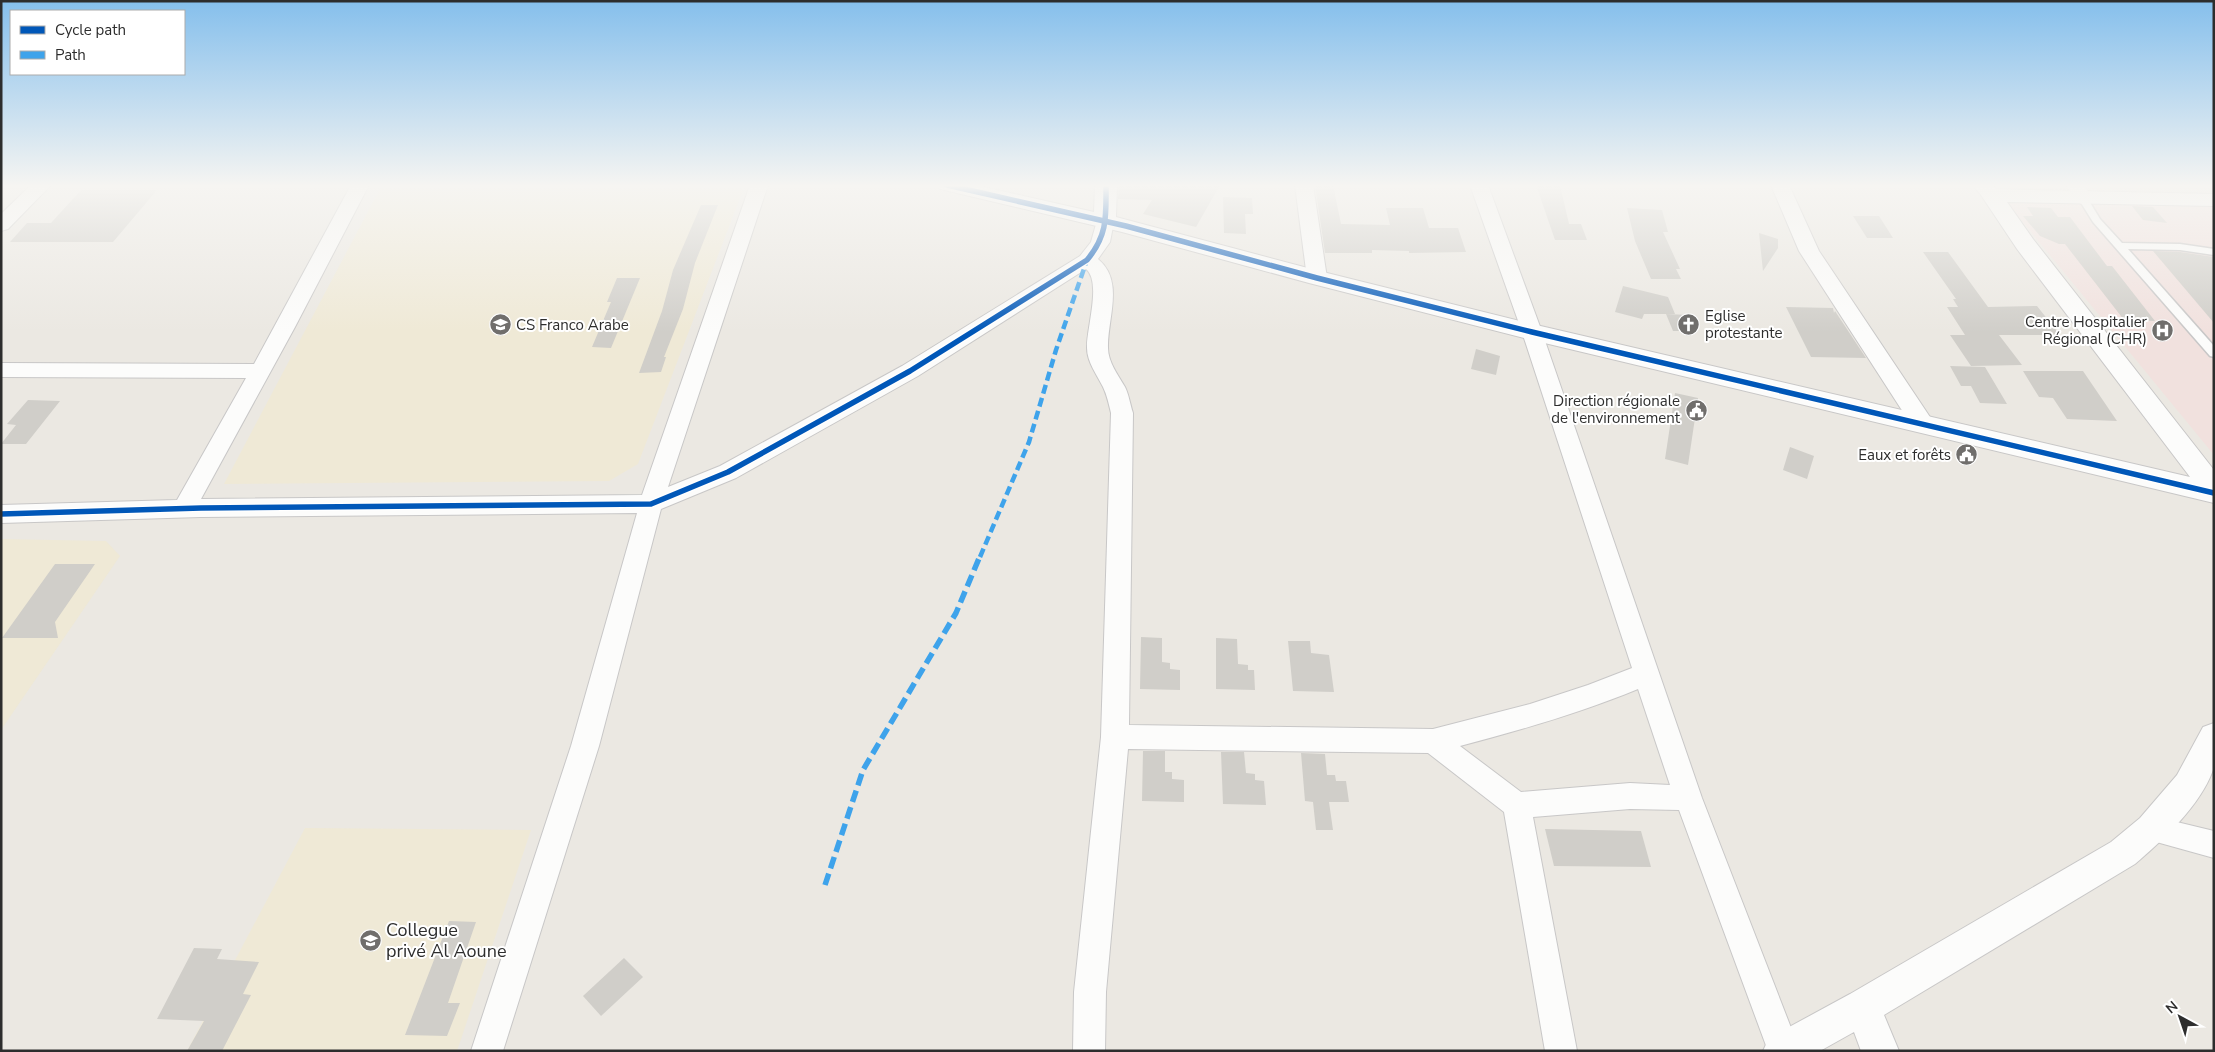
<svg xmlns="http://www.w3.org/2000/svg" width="2215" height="1052" viewBox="0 0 2215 1052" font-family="'Nunito Sans',sans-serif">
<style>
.education{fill:#efe9d6}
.medical{fill:#f1e1de}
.building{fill:#d0cec9}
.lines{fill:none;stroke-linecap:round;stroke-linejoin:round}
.lane-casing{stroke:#c8c7c7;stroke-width:3}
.street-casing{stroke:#c8c7c7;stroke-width:2}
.secondary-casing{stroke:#c8c7c7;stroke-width:2}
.lane{fill:#fcfcfb;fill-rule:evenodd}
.street{fill:#fcfcfb;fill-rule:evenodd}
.secondary{fill:#fcfcfb;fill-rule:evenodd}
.quiet-far1{stroke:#3ea3eb;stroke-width:4.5;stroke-dasharray:9 4.5;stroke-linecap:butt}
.quiet{stroke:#3ea3eb;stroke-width:5.5;stroke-dasharray:12 5.5;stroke-linecap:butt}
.cycleway-casing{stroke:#fff;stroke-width:8}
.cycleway{stroke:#0057b8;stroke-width:5.5}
.labels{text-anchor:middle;stroke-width:4;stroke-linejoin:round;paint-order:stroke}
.poi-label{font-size:15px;fill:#2d2d2d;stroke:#fff;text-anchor:end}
.near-poi-label{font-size:18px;fill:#2d2d2d;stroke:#fff;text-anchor:start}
</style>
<rect width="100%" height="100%" fill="#ebe8e2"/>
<g class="education">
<path d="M 382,185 L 745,185 L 638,464 L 609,481 L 224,484 Z"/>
<path d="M 1,539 L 106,541 L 120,556 L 1,730 Z"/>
<path d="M 305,828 L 531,830 L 457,1051 L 187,1051 Z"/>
</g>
<path class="medical" d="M 2007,203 L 2214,206 L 2214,455 Z"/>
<g class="building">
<path d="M 1119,185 L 1220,185 L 1196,227 L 1143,214 L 1152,200 L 1118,199 Z"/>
<path d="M 1315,185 L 1333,185 L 1341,224 L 1390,225 L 1386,208 L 1423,208 L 1429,228 L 1458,228 L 1466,252 L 1409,253 L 1409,251 L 1372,250 L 1372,253 L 1325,253 Z"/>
<path d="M 1536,185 L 1560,185 L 1569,224 L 1581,224 L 1587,240 L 1555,240 Z"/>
<path d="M 81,190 L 157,190 L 113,242 L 10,242 L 27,223 L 51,223 Z"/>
<path d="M 1223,197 L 1252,198 L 1253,214 L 1245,214 L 1246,234 L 1224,233 Z"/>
<path d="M 701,205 L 718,205 L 695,263 L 683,309 L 664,357 L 666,357 L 661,372 L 639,373 L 662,311 L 673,270 Z"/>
<path d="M 2132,206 L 2153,207 L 2167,223 L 2143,220 Z"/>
<path d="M 2027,207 L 2051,208 L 2058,217 L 2070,217 L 2107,266 L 2112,266 L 2155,321 L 2124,320 L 2065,244 L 2059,244 L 2040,236 L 2023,216 L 2033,216 Z"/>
<path d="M 1627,208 L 1662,210 L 1668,232 L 1663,232 L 1680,269 L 1676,269 L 1681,279 L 1651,279 L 1635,241 Z"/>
<path d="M 1853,216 L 1879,216 L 1893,238 L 1867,238 Z"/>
<path d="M 1759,233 L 1778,239 L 1778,248 L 1763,271 Z"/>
<path d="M 2153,251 L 2180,252 L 2214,257 L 2214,323 Z"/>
<path d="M 1923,252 L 1948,252 L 1988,307 L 2037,306 L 2060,335 L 1999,335 L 2022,365 L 1971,366 L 1950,335 L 1965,335 L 1947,307 L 1958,307 L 1953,299 L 1956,299 Z"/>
<path d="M 617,278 L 640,278 L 611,348 L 592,347 L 611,302 L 607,302 Z"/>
<path d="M 1623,286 L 1668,297 L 1675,314 L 1644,314 L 1642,319 L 1615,312 Z"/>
<path d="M 1786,307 L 1833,308 L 1834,313 L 1835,311 L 1866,358 L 1811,357 Z"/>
<path d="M 1666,314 L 1689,315 L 1696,331 L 1673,331 Z"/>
<path d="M 1476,349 L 1500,356 L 1496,375 L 1471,369 Z"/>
<path d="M 1950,366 L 1985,367 L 2007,404 L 1980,403 L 1971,386 L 1961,386 Z"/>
<path d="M 2023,371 L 2083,371 L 2117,421 L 2067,419 L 2053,398 L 2039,397 Z"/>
<path d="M 1675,393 L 1698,398 L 1688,465 L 1665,459 Z"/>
<path d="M 28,400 L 60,401 L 26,444 L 1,444 L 16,425 L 7,424 Z"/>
<path d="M 1790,447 L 1814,456 L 1807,479 L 1783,470 Z"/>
<path d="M 55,564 L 95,564 L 55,622 L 58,638 L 2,638 Z"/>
<path d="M 1141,637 L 1162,638 L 1162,662 L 1170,663 L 1170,669 L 1180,670 L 1180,690 L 1140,689 Z"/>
<path d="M 1216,638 L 1237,639 L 1238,664 L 1248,665 L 1248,670 L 1254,670 L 1255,690 L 1216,689 Z"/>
<path d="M 1288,641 L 1310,641 L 1311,653 L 1329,655 L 1334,692 L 1293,691 Z"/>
<path d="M 1143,751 L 1165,751 L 1165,772 L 1172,772 L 1172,779 L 1184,780 L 1184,802 L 1142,801 Z"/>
<path d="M 1221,752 L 1244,752 L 1246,773 L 1255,774 L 1255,780 L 1264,781 L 1266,805 L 1223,804 Z"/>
<path d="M 1301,753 L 1325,754 L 1327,775 L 1335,775 L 1336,781 L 1346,781 L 1349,802 L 1329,802 L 1333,830 L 1316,830 L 1313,802 L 1305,801 Z"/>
<path d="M 1545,829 L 1641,831 L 1651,867 L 1554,866 Z"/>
<path d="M 449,921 L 476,922 L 448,1003 L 460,1003 L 447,1036 L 405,1035 Z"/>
<path d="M 194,948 L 222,949 L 217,959 L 259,962 L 243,994 L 251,995 L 222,1051 L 187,1051 L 204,1021 L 157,1019 Z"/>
<path d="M 624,958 L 643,977 L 601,1016 L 583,996 Z"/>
</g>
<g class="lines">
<defs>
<path id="lane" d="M 2083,195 L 2086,196 L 2100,219 L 2122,243 L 2180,244 L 2214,249 L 2214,255 L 2180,250 L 2128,249 L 2214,346 L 2214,357 L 2210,356 L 2093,222 L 2078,198 Z"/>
<g id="street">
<path d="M 31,185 L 51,185 L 8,229 L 1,231 L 1,214 Z"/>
<path d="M 351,185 L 369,185 L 295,327 L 201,499 L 642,495 L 750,185 L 768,185 L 668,487 L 720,466 L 902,366 L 1080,256 L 1091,242 L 1098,217 L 1105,215 L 1112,217 L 1114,221 L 1110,242 L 1098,259 C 1125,281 1107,319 1108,348 C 1108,362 1118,375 1125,387 C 1129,395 1130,404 1133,413 L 1129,725 L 1433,729 L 1530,704 L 1588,685 L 1632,668 L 1522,332 L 1470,185 L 1488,185 L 1542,332 L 1702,798 L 1800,1051 L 1768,1051 L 1679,810 L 1630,809 L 1533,817 L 1577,1051 L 1545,1051 L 1504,812 L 1428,753 L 1128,749 L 1106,992 L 1105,1051 L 1073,1051 L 1074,992 L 1101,737 L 1111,413 C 1109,405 1107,395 1103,387 C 1097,375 1087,362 1087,348 C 1086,330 1102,282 1086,269 L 918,376 L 736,478 L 661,509 L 599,746 L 503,1051 L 471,1051 L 571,746 L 637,513 L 201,517 L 1,523 L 1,505 L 177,500 L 246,378 L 1,377 L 1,363 L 254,364 ZM 1638,689 L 1670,785 L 1630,783 L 1521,792 L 1460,746 C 1521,730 1580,713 1638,689 Z"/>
<path d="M 1295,185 L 1313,185 L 1327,278 L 1324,282 L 1317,284 L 1310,282 L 1307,278 Z"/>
<path d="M 1771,185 L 1789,185 L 1819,251 L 1930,417 L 1933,423 L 1930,429 L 1922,431 L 1914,429 L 1799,251 Z"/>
<path d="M 1973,185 L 1992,185 L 2001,195 L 1998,199 C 1986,202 1980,195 1973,185 Z"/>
<path d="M 2066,185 L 2084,185 L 2092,198 L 2090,202 L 2083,204 L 2076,202 Z"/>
<path d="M 2152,816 L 2214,831 L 2214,858 L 2142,838 L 2138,829 L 2142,820 Z"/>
</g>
<g id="secondary">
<path d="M 937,185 L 975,185 L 1094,212 L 1095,185 L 1117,185 L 1116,217 L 1319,271 L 1532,324 L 2190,477 L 2017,249 L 1981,195 L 1984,190 L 1992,189 L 2214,194 L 2214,206 L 2007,202 L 2033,239 L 2214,470 L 2214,503 L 1532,340 L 1309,283 L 1122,232 L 940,189 Z"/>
<path d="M 2214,723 C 2214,735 2215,759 2213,770 C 2200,806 2163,840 2135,864 L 1884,1015 L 1899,1051 L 1861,1051 L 1854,1032 L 1820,1051 L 1763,1051 L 1769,1038 L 1850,994 L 2111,842 L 2140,818 L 2177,775 L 2203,727 Z"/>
</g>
</defs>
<use href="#lane" class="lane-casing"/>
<use href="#street" class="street-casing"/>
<use href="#secondary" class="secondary-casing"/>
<use href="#lane" class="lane"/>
<use href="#street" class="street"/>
<use href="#secondary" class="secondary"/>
<path class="quiet-far1" d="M 980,557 L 1029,442 L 1056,350 L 1087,260"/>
<path class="quiet" d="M 825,885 L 863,770 L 956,613 L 980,556"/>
<defs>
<g id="cycleway">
<path d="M 947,185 L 1126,226 L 1317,278 L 1532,332 L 2214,493"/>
<path d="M 1,514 L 201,508 L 651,504 L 728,472 L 910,371 L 1087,260 C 1108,235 1106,216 1106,185"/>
</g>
</defs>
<use href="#cycleway" class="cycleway-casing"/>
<use href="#cycleway" class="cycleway"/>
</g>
<linearGradient id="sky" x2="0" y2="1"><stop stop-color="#85bfec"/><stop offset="0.56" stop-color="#f6f5f2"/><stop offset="1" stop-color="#f6f5f2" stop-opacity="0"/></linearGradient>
<rect width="2215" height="332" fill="url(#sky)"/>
<defs>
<symbol id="school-disc" viewBox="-11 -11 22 22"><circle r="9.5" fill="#706e6c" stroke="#fff"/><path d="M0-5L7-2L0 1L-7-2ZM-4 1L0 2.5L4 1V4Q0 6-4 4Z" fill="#fff"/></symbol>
<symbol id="church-disc" viewBox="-11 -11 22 22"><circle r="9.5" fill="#706e6c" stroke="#fff"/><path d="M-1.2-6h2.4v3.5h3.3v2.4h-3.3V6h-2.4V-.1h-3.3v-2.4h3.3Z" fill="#fff"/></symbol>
<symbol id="hospital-disc" viewBox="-11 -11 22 22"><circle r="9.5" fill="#706e6c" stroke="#fff"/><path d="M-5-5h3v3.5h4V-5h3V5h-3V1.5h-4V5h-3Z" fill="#fff"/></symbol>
<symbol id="civic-disc" viewBox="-11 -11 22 22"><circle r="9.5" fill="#706e6c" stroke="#fff"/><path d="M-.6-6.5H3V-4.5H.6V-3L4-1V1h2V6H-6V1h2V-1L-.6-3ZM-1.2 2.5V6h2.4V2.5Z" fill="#fff"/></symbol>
</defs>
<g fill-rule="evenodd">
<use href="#school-disc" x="488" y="312" width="25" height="25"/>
<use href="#church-disc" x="1676" y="312" width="25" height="25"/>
<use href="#hospital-disc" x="2150" y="318" width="25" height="25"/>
<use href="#civic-disc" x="1684" y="398" width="25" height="25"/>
<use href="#civic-disc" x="1954" y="442" width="25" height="25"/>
<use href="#school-disc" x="358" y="928" width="25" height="25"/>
</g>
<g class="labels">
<g class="poi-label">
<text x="1705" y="321" text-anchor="start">Eglise<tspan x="1705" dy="17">protestante</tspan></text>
<text x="2147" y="327">Centre Hospitalier<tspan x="2147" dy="17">Régional (CHR)</tspan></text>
<text x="516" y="330" text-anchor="start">CS Franco Arabe</text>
<text x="1680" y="406">Direction régionale<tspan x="1680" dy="17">de l'environnement</tspan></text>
<text x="1951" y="460">Eaux et forêts</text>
</g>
<g class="near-poi-label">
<text x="386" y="936">Collegue<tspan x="386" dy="21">privé Al Aoune</tspan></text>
</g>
</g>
<rect width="2215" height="1052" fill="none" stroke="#2d2d2d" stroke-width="5"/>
<rect x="10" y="10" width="175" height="65" fill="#ffffff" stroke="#ababab"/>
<rect x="20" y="26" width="25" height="8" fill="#0057b8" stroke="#ababab"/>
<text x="55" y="35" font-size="15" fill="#2d2d2d">Cycle path</text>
<rect x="20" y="51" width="25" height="8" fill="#3ea3eb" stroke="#ababab"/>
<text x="55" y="60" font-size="15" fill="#2d2d2d">Path</text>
<g transform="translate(2180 1017) rotate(320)" stroke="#ffffff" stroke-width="4" paint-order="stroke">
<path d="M0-4L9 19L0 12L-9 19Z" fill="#2d2d2d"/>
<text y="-8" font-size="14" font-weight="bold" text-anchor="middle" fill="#2d2d2d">N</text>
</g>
</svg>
